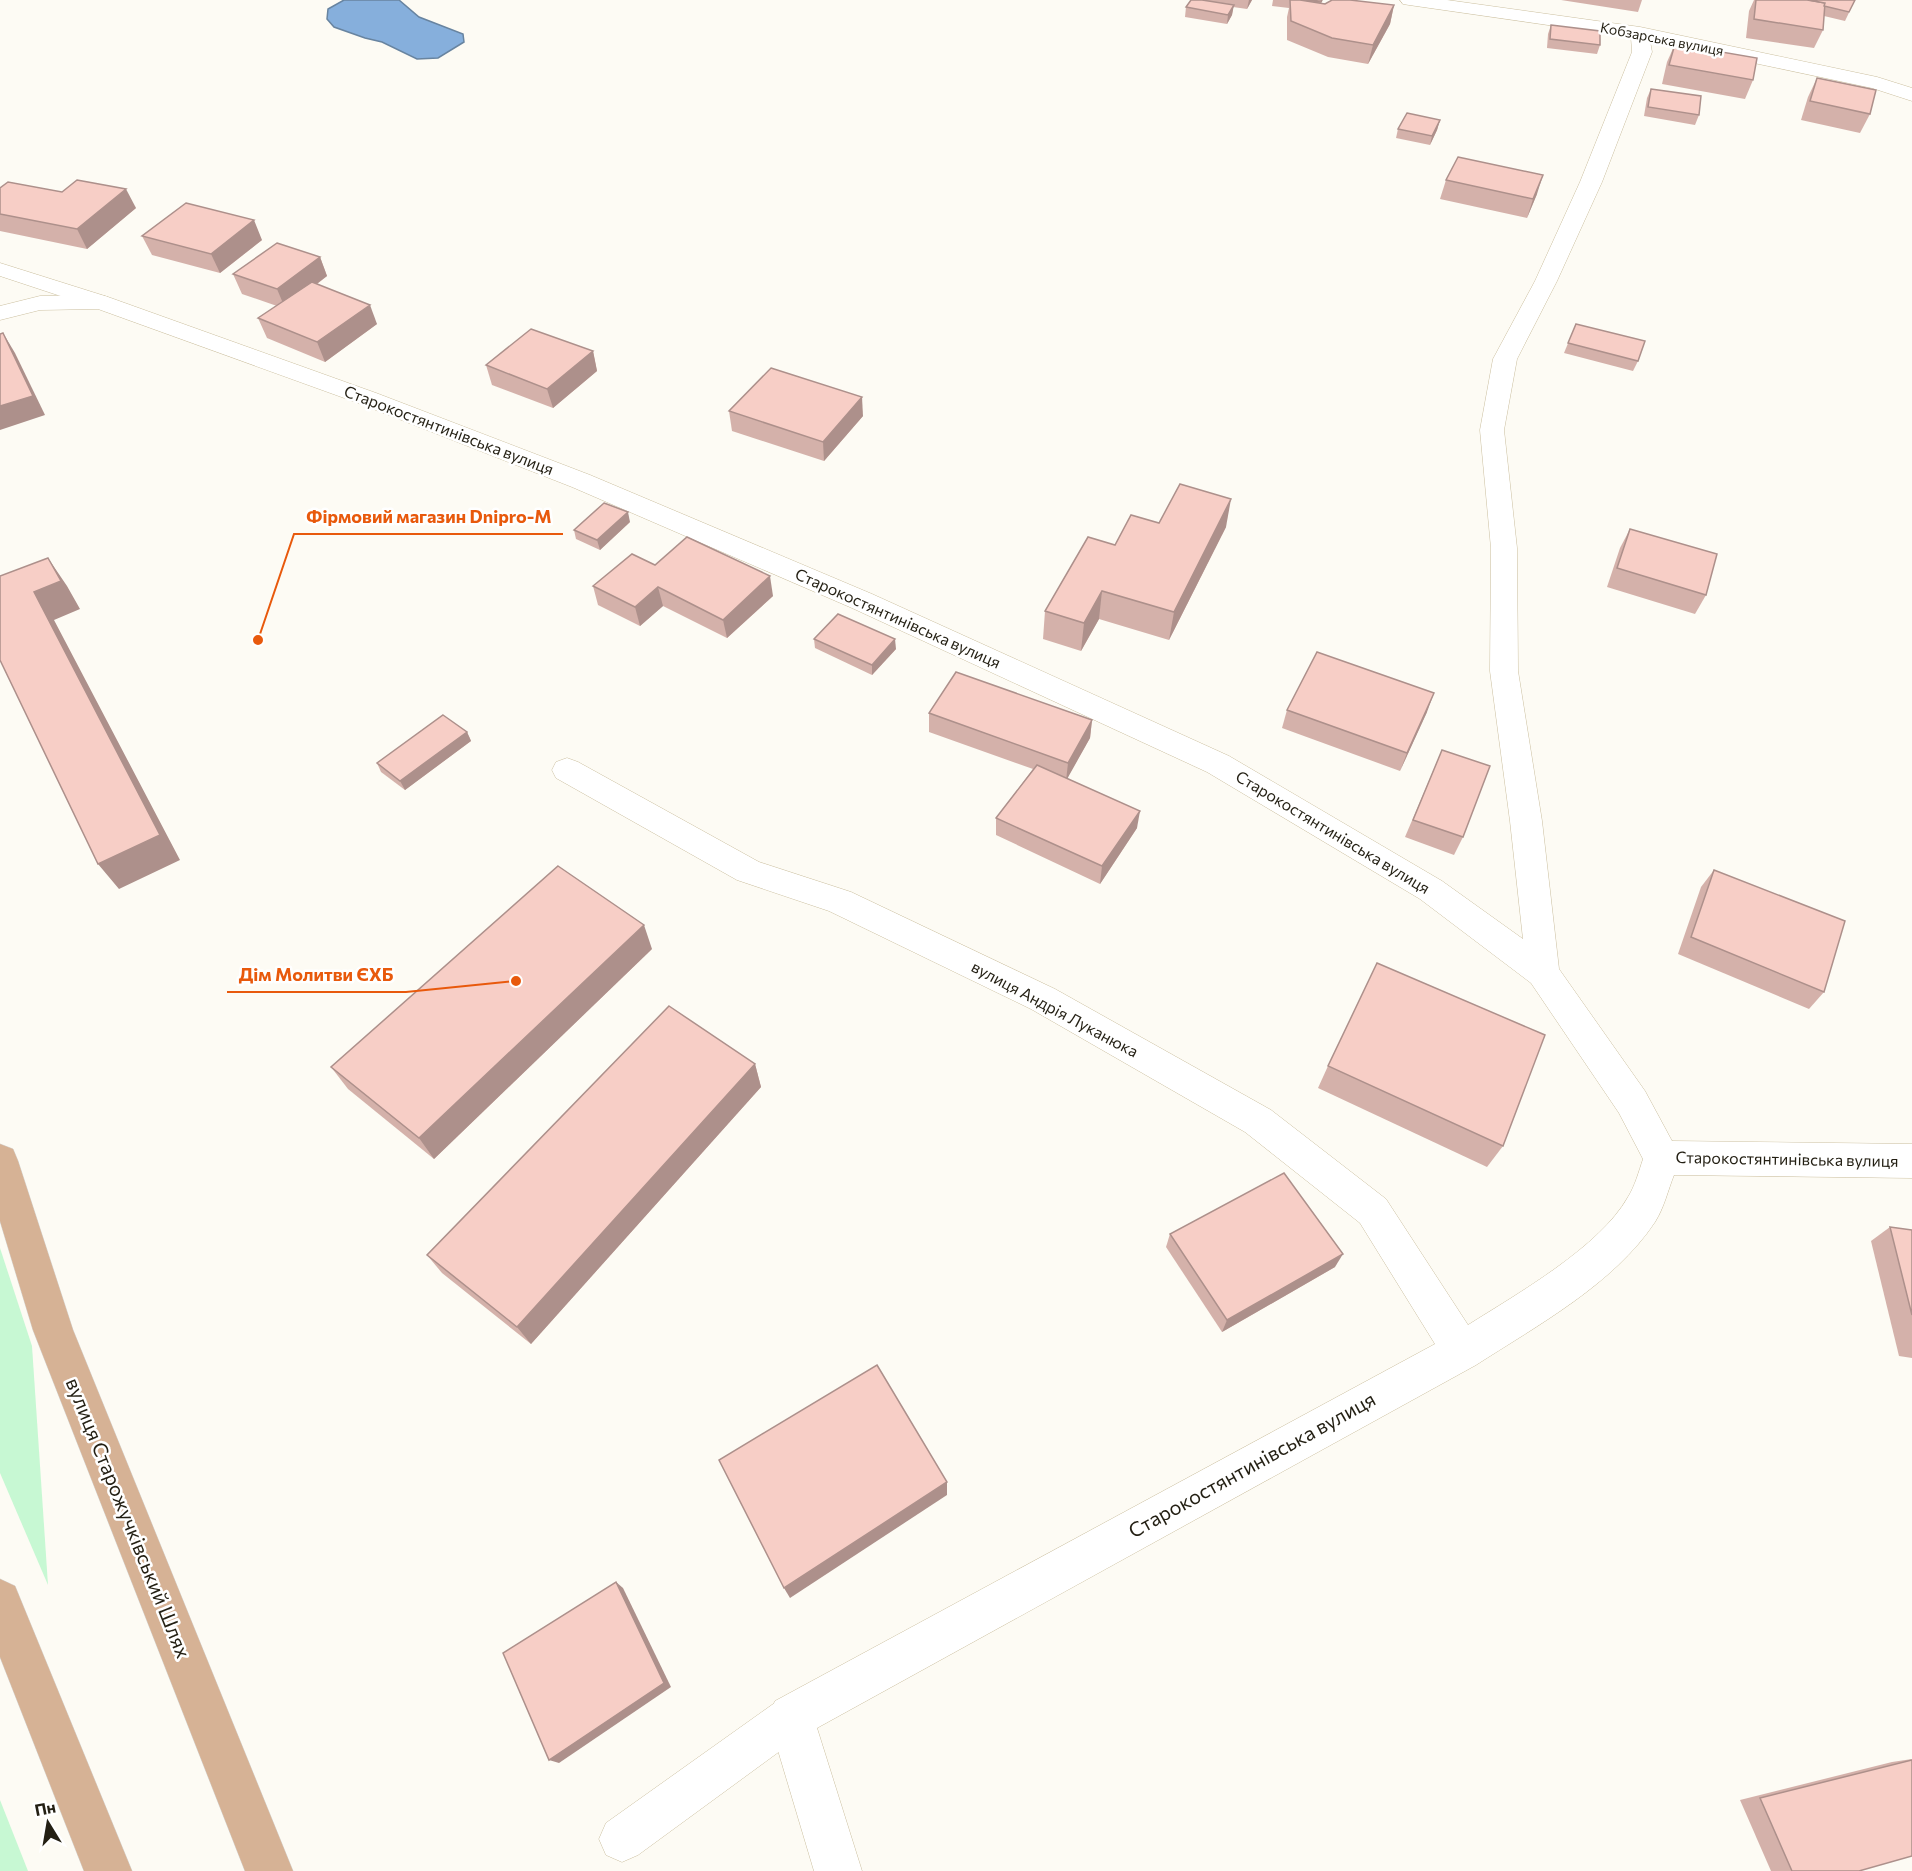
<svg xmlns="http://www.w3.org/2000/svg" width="1912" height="1871" viewBox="0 0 1912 1871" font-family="Commissioner,sans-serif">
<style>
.green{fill:#c7f8d3}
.water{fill:#86afdc;stroke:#6884a0;stroke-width:1.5}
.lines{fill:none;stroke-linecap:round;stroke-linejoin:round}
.service-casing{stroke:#cbbf9f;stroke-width:1}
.minor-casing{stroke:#cbbf9f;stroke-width:1}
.primary-casing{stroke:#d7d7d5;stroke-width:1}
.service{fill:#fff;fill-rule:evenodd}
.minor{fill:#fff;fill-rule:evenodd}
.primary{fill:#d6b295;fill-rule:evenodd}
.wall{fill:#d4b1aa}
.shaded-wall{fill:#ad908b}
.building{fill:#f7cec6;stroke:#ad908b;stroke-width:1.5}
.labels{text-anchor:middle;stroke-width:5;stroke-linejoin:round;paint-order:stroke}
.far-street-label{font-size:14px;fill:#231f13;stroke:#fff}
.street-label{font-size:16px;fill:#231f13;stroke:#fff}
.near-street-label{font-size:20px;fill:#231f13;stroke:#fff}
.leader{fill:none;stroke:#e8590c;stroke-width:2}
.callout-dot{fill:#e8590c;stroke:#fff;stroke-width:2}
.callout-label{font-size:18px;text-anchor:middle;font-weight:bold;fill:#e8590c;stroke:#fff;stroke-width:5;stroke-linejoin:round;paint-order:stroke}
</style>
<rect width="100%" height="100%" fill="#fdfbf4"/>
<g class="green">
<path d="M 0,1248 L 32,1346 L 48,1585 L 0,1473 Z"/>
<path d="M 0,1800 L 28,1871 L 0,1871 Z"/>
</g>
<path class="water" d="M 344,0 L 399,0 L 419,17 L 463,34 L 464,42 L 438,58 L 417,59 L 382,42 L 365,38 L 334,27 L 327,19 L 328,9 Z"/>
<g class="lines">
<defs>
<g id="service">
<path d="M 0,263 L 108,297 L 111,302 L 108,307 L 100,309 L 0,276 Z"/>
<path d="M 791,1695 L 806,1702 L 813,1717 L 806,1732 L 638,1855 L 622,1862 L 606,1855 L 599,1839 L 606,1823 L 776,1702 Z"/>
</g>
<path id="minor" d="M 1400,0 L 1447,0 L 1640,27 L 1877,77 L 1912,88 L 1912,101 L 1872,88 L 1650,41 L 1652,52 L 1602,182 L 1557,281 L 1517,359 L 1504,430 L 1517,548 L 1518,671 L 1542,821 L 1559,969 L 1645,1091 L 1672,1141 L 1912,1144 L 1912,1178 L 1674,1175 C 1668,1190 1664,1208 1655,1222 C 1614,1284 1538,1325 1476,1365 L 817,1728 L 862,1871 L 814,1871 L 768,1717 L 775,1701 L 1435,1344 L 1360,1223 L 1245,1132 L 1031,1009 L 829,911 L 737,880 L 556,778 L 552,770 L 556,762 L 567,758 L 578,762 L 759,862 L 851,892 L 1055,989 L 1271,1110 L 1386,1199 L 1468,1325 C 1517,1294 1600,1247 1628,1197 C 1635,1186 1639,1171 1643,1159 L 1619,1113 L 1531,983 L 1420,899 L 1207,772 L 852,608 L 572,487 L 358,403 L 98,309 L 40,310 L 0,320 L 0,306 L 40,296 L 100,295 L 108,297 L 376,393 L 590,475 L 872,594 L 1229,756 L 1442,881 L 1523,939 L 1510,821 L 1490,671 L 1491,548 L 1480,430 L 1493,359 L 1535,281 L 1580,182 L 1632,52 L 1631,37 L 1409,5 L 1403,4 Z"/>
<g id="primary">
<path d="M 0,1144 L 13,1149 L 18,1161 L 73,1330 L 293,1871 L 245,1871 L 33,1330 L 0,1221 Z"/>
<path d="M 0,1579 L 15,1586 L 132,1871 L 84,1871 L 0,1657 Z"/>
</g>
</defs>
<use href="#service" class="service-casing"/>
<use href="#minor" class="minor-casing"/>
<use href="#primary" class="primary-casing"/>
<use href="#service" class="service"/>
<use href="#minor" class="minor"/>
<use href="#primary" class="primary"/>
</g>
<g class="wall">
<path d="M 1191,0 L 1252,0 L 1247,9 L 1233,7 L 1232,15 L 1227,24 L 1185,17 L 1186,7 Z"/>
<path d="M 1273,0 L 1322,0 L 1321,3 L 1394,5 L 1390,24 L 1368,64 L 1328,57 L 1287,40 L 1287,17 L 1289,8 L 1272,6 Z"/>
<path d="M 1561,0 L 1642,0 L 1638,12 Z"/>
<path d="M 1754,0 L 1855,0 L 1845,21 L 1824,16 L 1823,30 L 1814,48 L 1746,38 L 1749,11 Z"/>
<path d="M 1551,25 L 1600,45 L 1597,54 L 1547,48 L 1548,34 Z"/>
<path d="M 1675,44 L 1753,80 L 1745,99 L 1662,84 L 1667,62 Z"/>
<path d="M 1817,78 L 1870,114 L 1860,133 L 1801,120 L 1808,97 Z"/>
<path d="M 1651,89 L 1699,115 L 1695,125 L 1644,116 L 1647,98 Z"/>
<path d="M 1440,120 L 1437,130 L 1430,145 L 1396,138 L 1398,129 Z"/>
<path d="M 1446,180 L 1537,194 L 1527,218 L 1440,199 Z"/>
<path d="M 0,188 L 62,192 L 136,208 L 87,249 L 0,231 Z"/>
<path d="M 142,236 L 262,240 L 220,273 L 152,255 Z"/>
<path d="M 320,257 L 327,276 L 317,284 L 377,324 L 325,362 L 267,338 L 258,318 L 277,306 L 242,294 L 233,274 Z"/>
<path d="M 1576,324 L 1638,361 L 1633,371 L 1564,353 Z"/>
<path d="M 593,351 L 597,371 L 553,408 L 492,385 L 486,365 Z"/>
<path d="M 729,411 L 863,416 L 824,461 L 732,431 Z"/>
<path d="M 630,522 L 600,550 L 576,539 L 574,530 Z"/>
<path d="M 1159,523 L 1226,527 L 1169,640 L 1099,619 L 1081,651 L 1043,639 L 1045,611 Z"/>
<path d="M 1630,529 L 1706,595 L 1695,614 L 1607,587 L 1620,548 Z"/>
<path d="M 655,565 L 773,596 L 727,638 L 663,606 L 640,626 L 598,605 L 593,586 Z"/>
<path d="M 814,639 L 896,649 L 872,675 L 815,648 Z"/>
<path d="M 1287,710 L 1427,712 L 1400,771 L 1282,728 Z"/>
<path d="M 929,713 L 1092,720 L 1090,738 L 1067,778 L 1137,828 L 1100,884 L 996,835 L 996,818 L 1033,769 L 929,732 Z"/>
<path d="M 467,732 L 471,741 L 405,790 L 381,772 L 377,763 Z"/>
<path d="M 1442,750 L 1463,837 L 1454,855 L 1405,837 Z"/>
<path d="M 1714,870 L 1824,992 L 1809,1009 L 1678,954 L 1701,887 Z"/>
<path d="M 652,949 L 434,1159 L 348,1089 L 331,1067 Z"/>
<path d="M 755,1064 L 761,1087 L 531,1344 L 442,1273 L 427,1255 Z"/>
<path d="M 1328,1066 L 1503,1146 L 1487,1167 L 1318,1088 Z"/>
<path d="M 1890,1227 L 1912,1230 L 1912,1358 L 1899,1356 L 1871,1241 Z"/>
<path d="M 1170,1234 L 1335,1267 L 1222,1332 L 1166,1247 Z"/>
<path d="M 1912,1759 L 1859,1871 L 1771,1871 L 1740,1800 L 1892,1762 Z"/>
</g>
<g class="shaded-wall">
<path d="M 1249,0 L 1252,0 L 1247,9 Z"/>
<path d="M 1234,5 L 1232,15 L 1227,24 L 1228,15 Z"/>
<path d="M 1394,5 L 1390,24 L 1368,64 L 1373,45 Z"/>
<path d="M 1440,120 L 1437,130 L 1430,145 L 1432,136 Z"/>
<path d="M 1543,175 L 1537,194 L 1527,218 L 1533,199 Z"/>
<path d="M 126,189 L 136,208 L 87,249 L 77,229 Z"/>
<path d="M 254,220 L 262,240 L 220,273 L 211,254 Z"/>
<path d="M 320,257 L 327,276 L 285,308 L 277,289 Z"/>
<path d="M 370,305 L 377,324 L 325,362 L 317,342 Z"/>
<path d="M 3,333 L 15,353 L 45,415 L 0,430 L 0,406 Z"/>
<path d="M 593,351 L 597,371 L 553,408 L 547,389 Z"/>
<path d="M 862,397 L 863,416 L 824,461 L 823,442 Z"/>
<path d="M 1231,499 L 1226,527 L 1169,640 L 1174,612 Z"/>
<path d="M 628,512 L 630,522 L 600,550 L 597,540 Z"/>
<path d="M 48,558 L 67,586 L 80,609 L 54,620 L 180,860 L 119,889 L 98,864 L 34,592 Z"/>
<path d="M 770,576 L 773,596 L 727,638 L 723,620 Z"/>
<path d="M 658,587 L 663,606 L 640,626 L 635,607 Z"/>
<path d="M 1102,591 L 1099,619 L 1081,651 L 1084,623 Z"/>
<path d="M 895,639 L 896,649 L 872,675 L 872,665 Z"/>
<path d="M 1434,693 L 1427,712 L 1400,771 L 1407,753 Z"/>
<path d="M 1092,720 L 1090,738 L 1066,781 L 1068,763 Z"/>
<path d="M 467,732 L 471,741 L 405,790 L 400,781 Z"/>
<path d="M 1140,811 L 1137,828 L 1100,884 L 1102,866 Z"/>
<path d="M 644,925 L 652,949 L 434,1159 L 419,1138 Z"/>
<path d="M 755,1064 L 761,1087 L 531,1344 L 517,1327 Z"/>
<path d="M 1343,1254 L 1335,1267 L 1222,1332 L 1227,1320 Z"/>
<path d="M 947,1482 L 947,1495 L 790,1598 L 784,1588 Z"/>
<path d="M 616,1582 L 623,1588 L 671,1687 L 559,1763 L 549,1760 Z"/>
</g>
<g class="building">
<path d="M 1191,0 L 1202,0 L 1234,5 L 1228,15 L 1186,7 Z"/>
<path d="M 1290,0 L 1300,0 L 1325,4 L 1332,0 L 1350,0 L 1394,5 L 1373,45 L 1332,38 L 1291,21 Z"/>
<path d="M 1304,0 L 1322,0 L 1321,2 Z"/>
<path d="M 1756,0 L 1807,0 L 1825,3 L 1823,30 L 1754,19 Z"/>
<path d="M 1809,0 L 1855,0 L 1849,12 L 1824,6 L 1825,3 Z"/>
<path d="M 1551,25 L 1600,31 L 1600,45 L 1550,39 Z"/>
<path d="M 1675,44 L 1757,58 L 1753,80 L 1669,65 Z"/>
<path d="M 1817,78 L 1876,90 L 1870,114 L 1810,101 Z"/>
<path d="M 1651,89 L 1701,96 L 1699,115 L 1648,107 Z"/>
<path d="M 1407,113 L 1440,120 L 1432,136 L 1398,129 Z"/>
<path d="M 1458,157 L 1543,175 L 1533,199 L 1446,180 Z"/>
<path d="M 77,180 L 126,189 L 77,229 L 0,214 L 0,188 L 8,182 L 62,192 Z"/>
<path d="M 186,203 L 254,220 L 211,254 L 142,236 Z"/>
<path d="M 277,243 L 320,257 L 277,289 L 233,274 Z"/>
<path d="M 312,282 L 370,305 L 317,342 L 258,318 Z"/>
<path d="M 1576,324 L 1645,341 L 1638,361 L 1568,343 Z"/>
<path d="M 531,329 L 593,351 L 547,389 L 486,365 Z"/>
<path d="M 3,333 L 33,396 L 0,406 L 0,334 Z"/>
<path d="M 771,368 L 862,397 L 823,442 L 729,411 Z"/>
<path d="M 1180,484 L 1231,499 L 1174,612 L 1102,591 L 1084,623 L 1045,611 L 1088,537 L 1115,545 L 1131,515 L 1159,523 Z"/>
<path d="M 604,503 L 628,512 L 597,540 L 574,530 Z"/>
<path d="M 1630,529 L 1717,554 L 1706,595 L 1617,568 Z"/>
<path d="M 687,537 L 770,576 L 723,620 L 658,587 L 635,607 L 593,586 L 632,554 L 655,565 Z"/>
<path d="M 48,558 L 61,581 L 34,592 L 160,835 L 98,864 L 0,660 L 0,576 Z"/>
<path d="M 838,614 L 895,639 L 872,665 L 814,639 Z"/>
<path d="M 1317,652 L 1434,693 L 1407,753 L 1287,710 Z"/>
<path d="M 956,672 L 1092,720 L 1068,763 L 929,713 Z"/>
<path d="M 443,715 L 467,732 L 400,781 L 377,763 Z"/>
<path d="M 1442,750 L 1490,766 L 1463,837 L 1413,820 Z"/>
<path d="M 1037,765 L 1140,811 L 1102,866 L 996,818 Z"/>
<path d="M 558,866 L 644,925 L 419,1138 L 331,1067 Z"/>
<path d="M 1714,870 L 1845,921 L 1824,992 L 1691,937 Z"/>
<path d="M 1377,963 L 1545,1035 L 1503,1146 L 1328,1066 Z"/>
<path d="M 669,1006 L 755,1064 L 517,1327 L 427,1255 Z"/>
<path d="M 1284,1173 L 1343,1254 L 1227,1320 L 1170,1234 Z"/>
<path d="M 1890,1227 L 1912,1230 L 1912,1315 Z"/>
<path d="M 877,1365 L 947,1482 L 784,1588 L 719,1460 Z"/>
<path d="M 616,1582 L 664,1683 L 549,1760 L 503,1653 Z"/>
<path d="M 1912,1760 L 1912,1856 L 1859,1871 L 1792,1871 L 1760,1798 Z"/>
</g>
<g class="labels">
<g class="far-street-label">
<text transform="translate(1662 39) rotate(11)" y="5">Кобзарська вулиця</text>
</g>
<g class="street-label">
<text transform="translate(449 430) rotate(21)" y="6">Старокостянтинівська вулиця</text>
<text transform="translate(898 618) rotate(24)" y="6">Старокостянтинівська вулиця</text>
<text transform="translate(1333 832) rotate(31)" y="6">Старокостянтинівська вулиця</text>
<text transform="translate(1055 1009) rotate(28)" y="6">вулиця Андрія Луканюка</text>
<text transform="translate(1787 1159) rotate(1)" y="6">Старокостянтинівська вулиця</text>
</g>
<g class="near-street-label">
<text transform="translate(1252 1465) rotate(-29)" y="7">Старокостянтинівська вулиця</text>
<text transform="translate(128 1518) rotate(68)" y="7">вулиця Старожучківський Шлях</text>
</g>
</g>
<path class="leader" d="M258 640L294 534H563M516 981L406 992H227"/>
<g class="callout-dot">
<circle cx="258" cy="640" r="6"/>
<circle cx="516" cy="981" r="6"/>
</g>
<g class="callout-label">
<text x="429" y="523">Фірмовий магазин Dnipro-M</text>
<text x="316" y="981">Дім Молитви ЄХБ</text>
</g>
<g transform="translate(48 1823) rotate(349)" stroke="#ffffff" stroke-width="4.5" paint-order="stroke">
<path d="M0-4.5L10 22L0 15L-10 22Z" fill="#231f13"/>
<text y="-9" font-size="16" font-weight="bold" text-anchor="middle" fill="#231f13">Пн</text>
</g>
</svg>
